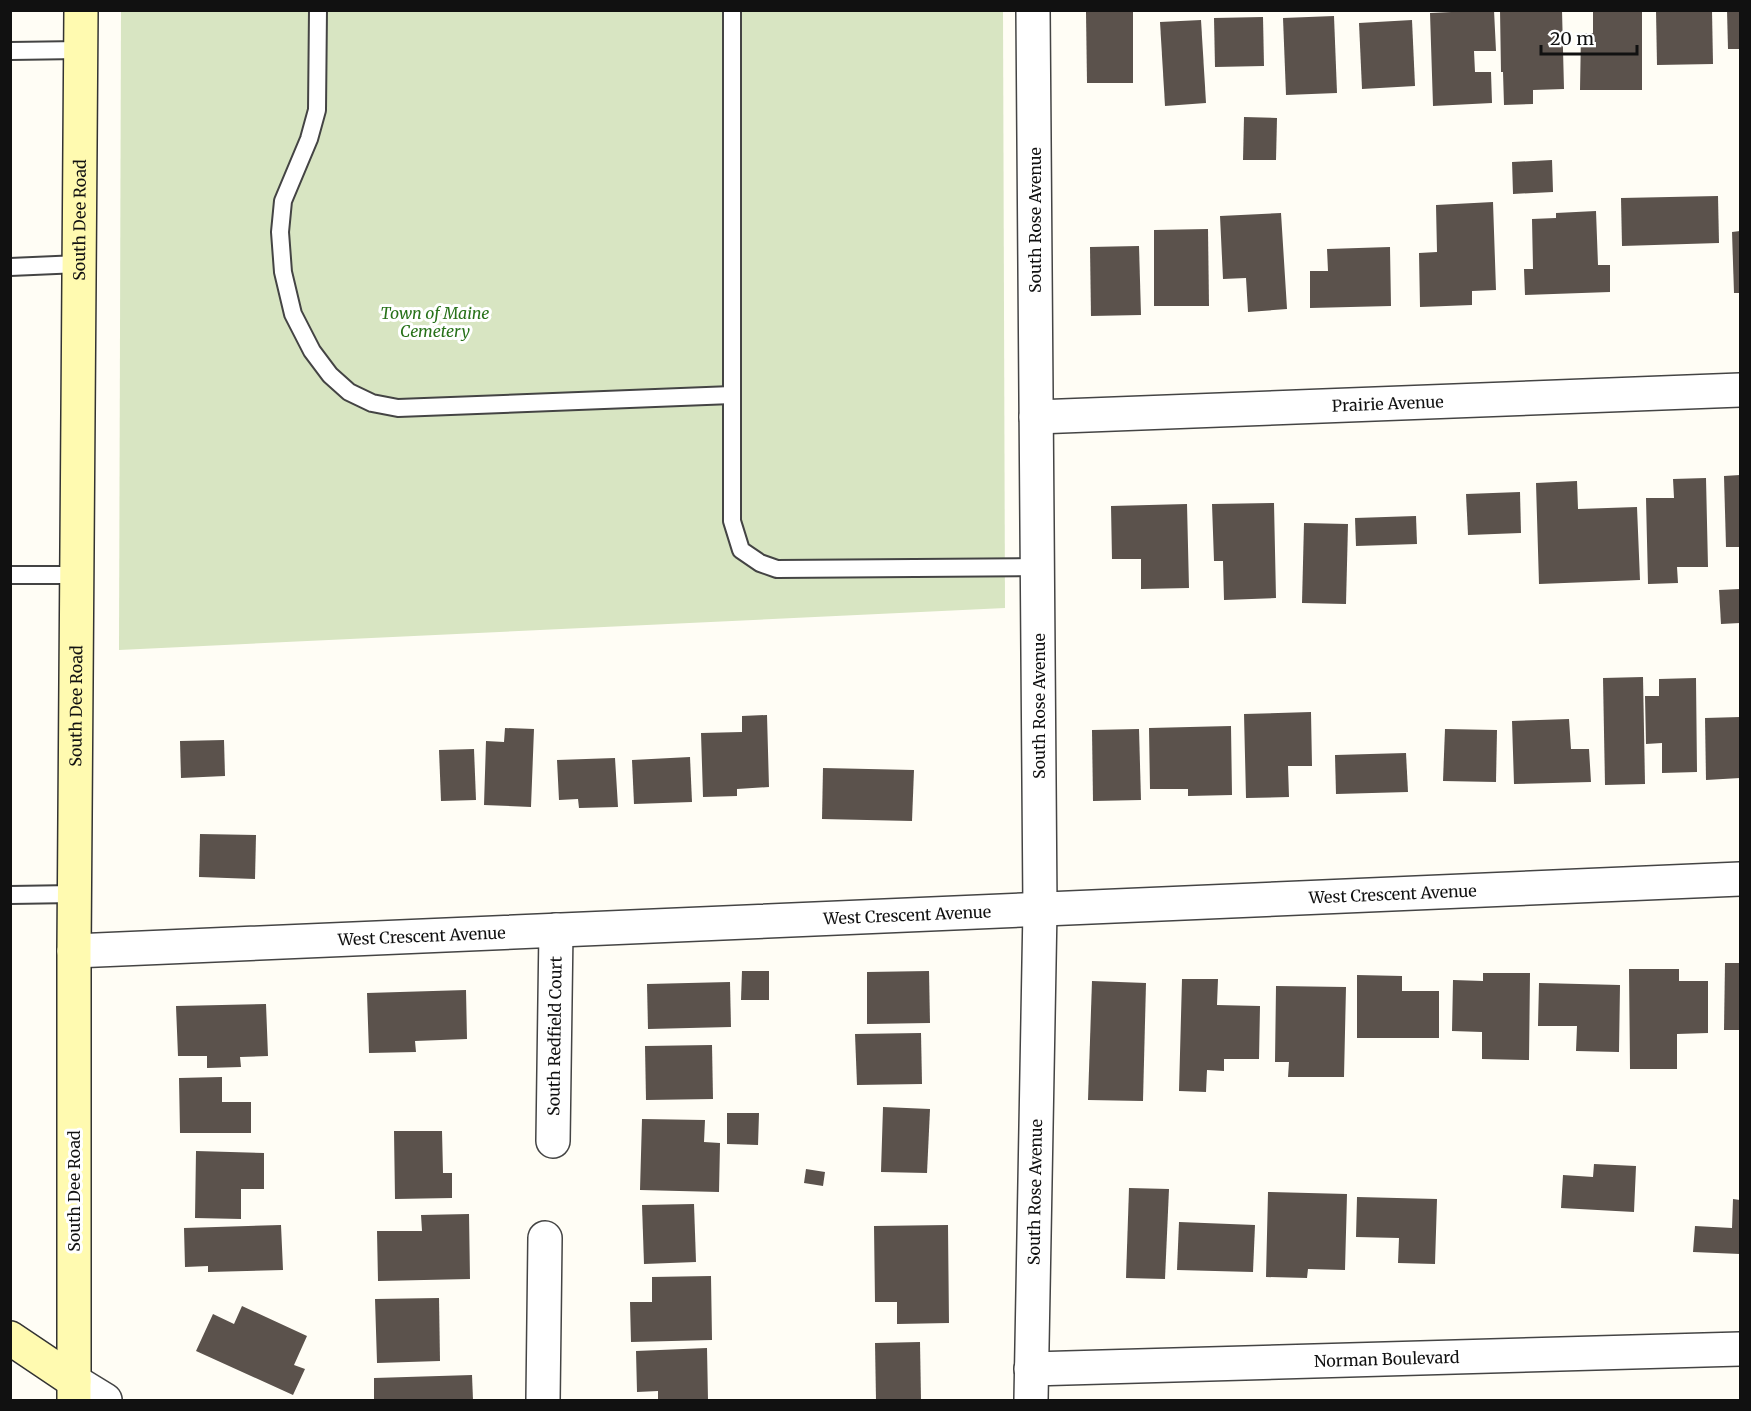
<svg xmlns="http://www.w3.org/2000/svg" width="1751" height="1411" viewBox="0 0 1751 1411" font-family="Merriweather,serif">
<style>
.cemetery{fill:#d8e5c2}
.building{fill:#5b524c}
.lines{fill:none;stroke-linecap:round;stroke-linejoin:round}
.service-casing{stroke:#444;stroke-width:20}
.minor-casing{stroke:#444;stroke-width:36}
.tertiary-casing{stroke:#444;stroke-width:36}
.secondary-casing{stroke:#333;stroke-width:36}
.service{stroke:#fff;stroke-width:16}
.minor{stroke:#fff;stroke-width:33}
.tertiary{stroke:#fff;stroke-width:33}
.secondary{stroke:#fffab0;stroke-width:33}
.labels{text-anchor:middle;stroke-width:6;stroke-linejoin:round;paint-order:stroke}
.street-label{font-size:16px;fill:#111;stroke:#fff}
.park-label{font-size:16px;font-style:italic;fill:#277119;stroke:#fff}
</style>
<rect width="100%" height="100%" fill="#fffdf5"/>
<path class="cemetery" d="M 121,11 L 1003,11 L 1005,608 L 119,650 Z"/>
<g class="building">
<path d="M 1494,10 L 1496,51 L 1474,51 L 1475,72 L 1491,72 L 1492,103 L 1433,106 L 1430,13 Z"/>
<path d="M 1500,10 L 1562,10 L 1564,89 L 1533,90 L 1533,104 L 1504,105 L 1503,72 L 1501,72 Z"/>
<path d="M 1593,10 L 1642,10 L 1642,90 L 1580,90 L 1581,33 L 1593,33 Z"/>
<path d="M 1656,10 L 1712,10 L 1713,64 L 1657,65 Z"/>
<path d="M 1727,10 L 1740,10 L 1740,49 L 1728,49 Z"/>
<path d="M 1086,12 L 1133,12 L 1133,83 L 1087,83 Z"/>
<path d="M 1334,16 L 1337,93 L 1286,95 L 1283,18 Z"/>
<path d="M 1263,17 L 1264,66 L 1215,67 L 1214,18 Z"/>
<path d="M 1201,20 L 1206,103 L 1165,106 L 1160,22 Z"/>
<path d="M 1412,20 L 1415,86 L 1362,89 L 1359,23 Z"/>
<path d="M 1244,117 L 1277,118 L 1276,160 L 1243,160 Z"/>
<path d="M 1552,160 L 1553,192 L 1513,194 L 1512,162 Z"/>
<path d="M 1718,196 L 1719,243 L 1622,246 L 1621,198 Z"/>
<path d="M 1493,202 L 1496,290 L 1472,291 L 1472,305 L 1420,307 L 1419,253 L 1437,252 L 1436,205 Z"/>
<path d="M 1596,211 L 1598,265 L 1610,265 L 1610,292 L 1525,295 L 1524,269 L 1533,269 L 1532,219 L 1556,218 L 1556,213 Z"/>
<path d="M 1281,213 L 1287,309 L 1248,312 L 1246,278 L 1223,279 L 1220,216 Z"/>
<path d="M 1208,229 L 1209,306 L 1154,306 L 1154,230 Z"/>
<path d="M 1740,231 L 1740,293 L 1734,293 L 1732,232 Z"/>
<path d="M 1139,246 L 1141,315 L 1091,316 L 1090,247 Z"/>
<path d="M 1390,247 L 1391,306 L 1310,308 L 1310,271 L 1328,271 L 1327,249 Z"/>
<path d="M 1740,475 L 1740,547 L 1726,547 L 1724,476 Z"/>
<path d="M 1706,478 L 1708,567 L 1677,567 L 1678,583 L 1648,584 L 1646,498 L 1674,498 L 1673,479 Z"/>
<path d="M 1577,481 L 1578,509 L 1637,507 L 1640,580 L 1539,584 L 1536,483 Z"/>
<path d="M 1520,492 L 1521,533 L 1468,535 L 1466,494 Z"/>
<path d="M 1274,503 L 1276,598 L 1224,600 L 1223,561 L 1214,561 L 1212,504 Z"/>
<path d="M 1187,504 L 1189,588 L 1141,589 L 1141,559 L 1112,559 L 1111,506 Z"/>
<path d="M 1416,516 L 1417,544 L 1356,546 L 1355,518 Z"/>
<path d="M 1304,523 L 1348,524 L 1346,604 L 1302,603 Z"/>
<path d="M 1740,589 L 1740,623 L 1721,624 L 1719,590 Z"/>
<path d="M 1643,677 L 1645,784 L 1605,785 L 1603,678 Z"/>
<path d="M 1696,678 L 1697,772 L 1662,773 L 1662,743 L 1646,744 L 1645,696 L 1659,696 L 1659,679 Z"/>
<path d="M 1311,712 L 1312,766 L 1288,766 L 1289,797 L 1246,798 L 1244,714 Z"/>
<path d="M 767,715 L 769,787 L 737,789 L 737,796 L 703,797 L 701,733 L 742,732 L 742,716 Z"/>
<path d="M 1740,717 L 1740,778 L 1706,780 L 1705,718 Z"/>
<path d="M 1569,719 L 1571,749 L 1589,749 L 1591,782 L 1514,784 L 1512,721 Z"/>
<path d="M 1231,726 L 1232,795 L 1188,796 L 1188,789 L 1150,789 L 1149,728 Z"/>
<path d="M 505,728 L 534,729 L 531,807 L 484,805 L 486,741 L 504,742 Z"/>
<path d="M 1139,729 L 1141,800 L 1093,801 L 1092,730 Z"/>
<path d="M 1445,729 L 1497,730 L 1496,782 L 1443,781 Z"/>
<path d="M 224,740 L 225,776 L 181,778 L 180,741 Z"/>
<path d="M 474,749 L 476,800 L 441,801 L 439,750 Z"/>
<path d="M 1406,753 L 1408,792 L 1336,794 L 1335,755 Z"/>
<path d="M 690,757 L 692,802 L 634,804 L 632,760 Z"/>
<path d="M 615,758 L 618,807 L 579,808 L 578,799 L 559,800 L 557,760 Z"/>
<path d="M 823,768 L 914,770 L 912,821 L 822,819 Z"/>
<path d="M 200,834 L 256,835 L 255,879 L 199,877 Z"/>
<path d="M 1725,963 L 1740,963 L 1740,1030 L 1724,1030 Z"/>
<path d="M 1629,969 L 1679,969 L 1679,981 L 1708,981 L 1708,1033 L 1677,1034 L 1677,1069 L 1630,1069 Z"/>
<path d="M 742,971 L 769,971 L 769,1000 L 741,1000 Z"/>
<path d="M 929,971 L 930,1023 L 867,1024 L 867,972 Z"/>
<path d="M 1483,973 L 1530,973 L 1529,1060 L 1482,1059 L 1482,1032 L 1452,1031 L 1453,980 L 1483,981 Z"/>
<path d="M 1357,975 L 1402,976 L 1402,991 L 1439,991 L 1439,1038 L 1357,1038 Z"/>
<path d="M 1182,979 L 1218,979 L 1217,1005 L 1260,1006 L 1259,1059 L 1224,1059 L 1224,1071 L 1207,1070 L 1206,1092 L 1179,1091 Z"/>
<path d="M 1092,981 L 1146,983 L 1143,1101 L 1088,1100 Z"/>
<path d="M 730,982 L 731,1027 L 648,1029 L 647,984 Z"/>
<path d="M 1539,983 L 1620,985 L 1619,1052 L 1576,1051 L 1577,1026 L 1538,1026 Z"/>
<path d="M 1276,986 L 1346,987 L 1344,1077 L 1288,1077 L 1289,1062 L 1275,1062 Z"/>
<path d="M 466,990 L 467,1039 L 415,1041 L 416,1052 L 369,1053 L 367,993 Z"/>
<path d="M 266,1004 L 268,1056 L 240,1057 L 241,1067 L 207,1068 L 207,1056 L 178,1056 L 176,1006 Z"/>
<path d="M 921,1033 L 922,1084 L 857,1085 L 855,1034 Z"/>
<path d="M 712,1045 L 713,1099 L 646,1100 L 645,1046 Z"/>
<path d="M 222,1077 L 222,1102 L 251,1102 L 251,1133 L 180,1133 L 179,1078 Z"/>
<path d="M 883,1107 L 930,1109 L 927,1173 L 881,1172 Z"/>
<path d="M 727,1113 L 759,1113 L 758,1145 L 727,1144 Z"/>
<path d="M 642,1119 L 705,1120 L 704,1142 L 720,1143 L 719,1192 L 640,1190 Z"/>
<path d="M 394,1131 L 442,1131 L 443,1173 L 452,1173 L 452,1198 L 395,1199 Z"/>
<path d="M 196,1151 L 264,1153 L 264,1189 L 241,1189 L 241,1219 L 195,1218 Z"/>
<path d="M 1594,1164 L 1636,1166 L 1634,1212 L 1561,1208 L 1563,1175 L 1593,1177 Z"/>
<path d="M 806,1169 L 825,1172 L 823,1186 L 804,1183 Z"/>
<path d="M 1129,1188 L 1169,1189 L 1165,1279 L 1126,1278 Z"/>
<path d="M 1268,1192 L 1347,1194 L 1345,1270 L 1308,1269 L 1307,1278 L 1266,1277 Z"/>
<path d="M 1357,1197 L 1437,1199 L 1435,1264 L 1398,1263 L 1399,1238 L 1356,1237 Z"/>
<path d="M 1733,1199 L 1740,1200 L 1740,1254 L 1693,1252 L 1695,1226 L 1732,1228 Z"/>
<path d="M 694,1204 L 696,1262 L 644,1264 L 642,1205 Z"/>
<path d="M 469,1214 L 470,1279 L 378,1281 L 377,1231 L 422,1231 L 421,1215 Z"/>
<path d="M 1179,1222 L 1255,1225 L 1253,1272 L 1177,1270 Z"/>
<path d="M 281,1225 L 283,1270 L 208,1272 L 208,1266 L 185,1267 L 184,1228 Z"/>
<path d="M 948,1225 L 949,1323 L 897,1324 L 897,1302 L 875,1302 L 874,1226 Z"/>
<path d="M 711,1276 L 712,1340 L 631,1342 L 630,1302 L 652,1302 L 652,1277 Z"/>
<path d="M 439,1298 L 440,1361 L 377,1363 L 375,1299 Z"/>
<path d="M 242,1306 L 307,1336 L 294,1365 L 305,1369 L 293,1395 L 196,1351 L 213,1314 L 234,1324 Z"/>
<path d="M 920,1342 L 921,1400 L 876,1400 L 875,1343 Z"/>
<path d="M 707,1348 L 708,1400 L 658,1400 L 658,1391 L 637,1392 L 636,1351 Z"/>
<path d="M 472,1375 L 473,1400 L 374,1400 L 374,1378 Z"/>
</g>
<g class="lines">
<defs>
<g id="service">
<path d="M 318,10 L 317,110 L 309,139 L 283,201 L 280,232 L 283,272 L 293,314 L 312,351 L 330,375 L 349,392 L 372,403 L 398,408 L 732,395"/>
<path d="M 732,10 L 732,521 L 741,550 L 760,563 L 777,569 L 1037,567"/>
<path d="M 10,51 L 80,50"/>
<path d="M 10,267 L 79,264"/>
<path d="M 10,575 L 77,575"/>
<path d="M 10,895 L 74,894"/>
</g>
<g id="minor">
<path id="s1" d="M 1036,417 L 1740,390"/>
<path id="s2" d="M 74,951 L 1740,879"/>
<path id="s3" d="M 553,1141 L 556,930"/>
<path id="s4" d="M 1031,1369 L 1740,1349"/>
<path d="M 543,1400 L 545,1238"/>
<path id="s5" d="M 1031,1400 L 1040,909 L 1033,10"/>
</g>
<path id="tertiary" d="M 74,1381 L 105,1400"/>
<g id="secondary">
<path d="M 10,1338 L 74,1381"/>
<path id="s6" d="M 74,1400 L 74,951 L 81,10"/>
</g>
</defs>
<use href="#service" class="service-casing"/>
<use href="#minor" class="minor-casing"/>
<use href="#tertiary" class="tertiary-casing"/>
<use href="#secondary" class="secondary-casing"/>
<use href="#service" class="service"/>
<use href="#minor" class="minor"/>
<use href="#tertiary" class="tertiary"/>
<use href="#secondary" class="secondary"/>
</g>
<g class="labels">
<g class="street-label">
<text dy="6" stroke="none"><textPath href="#s6" startOffset="1180">South Dee Road</textPath></text>
<text transform="translate(1035 220) rotate(-90)" y="6">South Rose Avenue</text>
<text dy="6" stroke="none"><textPath href="#s1" startOffset="352">Prairie Avenue</textPath></text>
<text dy="6" stroke="none"><textPath href="#s6" startOffset="694">South Dee Road</textPath></text>
<text transform="translate(1039 706) rotate(-90)" y="6">South Rose Avenue</text>
<text dy="6" stroke="none"><textPath href="#s2" startOffset="1320">West Crescent Avenue</textPath></text>
<text dy="6" stroke="none"><textPath href="#s2" startOffset="834">West Crescent Avenue</textPath></text>
<text dy="6" stroke="none"><textPath href="#s2" startOffset="348">West Crescent Avenue</textPath></text>
<text dy="6" stroke="none"><textPath href="#s3" startOffset="105">South Redfield Court</textPath></text>
<text transform="translate(74 1191) rotate(-90)" y="6">South Dee Road</text>
<text dy="6" stroke="none"><textPath href="#s5" startOffset="208">South Rose Avenue</textPath></text>
<text dy="6" stroke="none"><textPath href="#s4" startOffset="356">Norman Boulevard</textPath></text>
</g>
<g class="park-label">
<text x="435" y="319">Town of Maine<tspan x="435" dy="18">Cemetery</tspan></text>
</g>
</g>
<rect width="1751" height="1411" fill="none" stroke="#111111" stroke-width="24"/>
<path d="M1541 45v9h96v-9" fill="none" stroke="#111111" stroke-width="3"/>
<text x="1550" y="45" font-size="18" fill="#111111" stroke="#ffffff" stroke-width="4.5" paint-order="stroke">20 m</text>
</svg>
